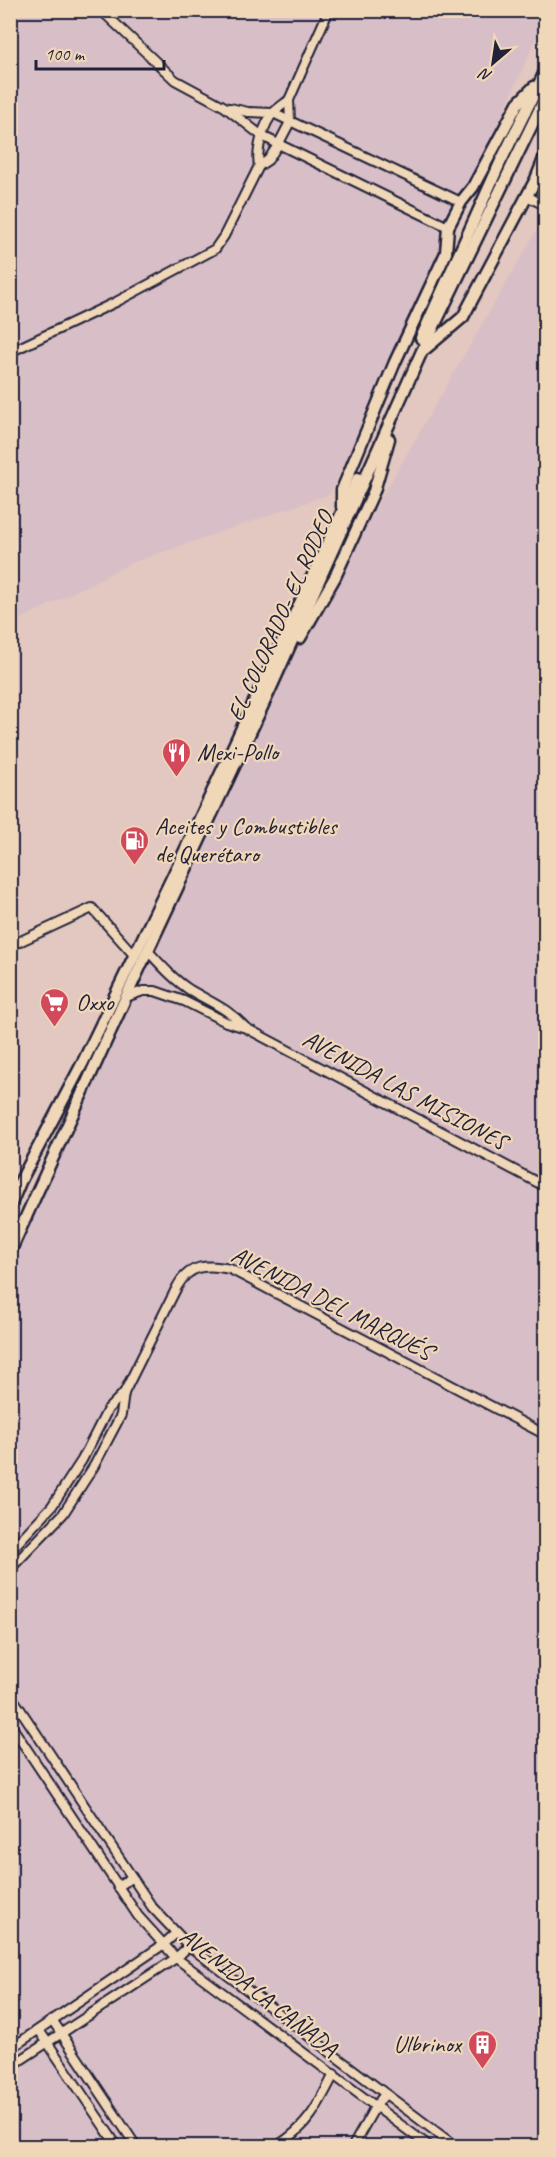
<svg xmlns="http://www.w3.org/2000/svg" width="556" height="2157" viewBox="0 0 556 2157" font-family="Caveat,sans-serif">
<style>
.built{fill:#d8bec6}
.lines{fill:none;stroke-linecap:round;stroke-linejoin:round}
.minor-casing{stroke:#22223b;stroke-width:12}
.secondary-casing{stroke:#22223b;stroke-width:15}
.minor{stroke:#f0d7b8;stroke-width:8}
.secondary{stroke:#f0d7b8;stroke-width:10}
.labels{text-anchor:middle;stroke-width:4.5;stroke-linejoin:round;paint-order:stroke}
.street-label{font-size:24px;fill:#22223b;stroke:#f0d7b8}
.poi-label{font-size:24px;fill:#22223b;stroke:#f0d7b8;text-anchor:start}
</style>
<rect width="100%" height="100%" fill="#e2c8c0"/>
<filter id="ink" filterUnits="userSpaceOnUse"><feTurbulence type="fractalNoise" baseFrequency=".0167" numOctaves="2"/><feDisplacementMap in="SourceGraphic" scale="12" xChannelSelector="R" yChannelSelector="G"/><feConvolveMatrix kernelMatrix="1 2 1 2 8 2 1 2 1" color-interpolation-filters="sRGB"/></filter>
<g filter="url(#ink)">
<g class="built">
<path d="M 11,11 L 545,11 L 545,18 L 437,262 L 330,494 L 131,563 L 11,624 Z"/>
<path d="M 545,216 L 545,2146 L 11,2146 L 11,1252 L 270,690 Z"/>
</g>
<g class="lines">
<defs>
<g id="minor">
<path d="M 101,10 L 175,80 L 225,107 L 262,136 L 448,227"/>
<path d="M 230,108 L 248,112 L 273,113 L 461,202"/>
<path d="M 259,166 C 256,151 263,124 274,112 C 278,108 284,104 289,100"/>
<path d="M 527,196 L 546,206"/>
<path d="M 10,352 L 116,302 L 215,249 L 224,236 L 259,166 L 268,160 L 278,145 L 290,122 L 289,100 L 329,10"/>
<path d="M 10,946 L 92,908 L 134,955"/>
<path d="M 148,951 C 161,965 174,980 190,990 C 212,1003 227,1008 245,1027"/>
<path d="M 126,997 L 143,991 L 155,991 L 184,1001 L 226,1022 L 246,1028 L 546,1187"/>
<path d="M 10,1551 L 52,1506 L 82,1460 L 108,1409 L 124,1393"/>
<path d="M 10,1569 L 63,1514 L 94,1466 L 121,1415 L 124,1393 L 177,1287 C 189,1264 208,1264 230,1269 L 546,1435"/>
<path d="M 10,1694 L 152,1907 L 189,1946 L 455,2146"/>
<path d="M 10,1724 L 138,1916 L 176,1958 L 429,2146"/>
<path d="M 118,1887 L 132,1877"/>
<path d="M 53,2021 L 136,2146"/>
<path d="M 39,2030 L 117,2146"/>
<path d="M 10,2049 L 164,1944 L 176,1933"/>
<path d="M 10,2067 L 176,1958 L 189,1946"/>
<path d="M 277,2146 C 308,2127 318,2106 334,2074"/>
<path d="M 353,2146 L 375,2107 L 385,2094"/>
</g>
<g id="secondary">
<path d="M 421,338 L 500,163 L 546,70"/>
<path d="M 425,349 L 463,317 L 536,179 L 546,154"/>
<path d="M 342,507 L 342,490 L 395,362 L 446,253 L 448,227 L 461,202 L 473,187 L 518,103 L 534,87"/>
<path d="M 300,638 L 335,577 L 374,491 L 389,439"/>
<path d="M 10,1206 L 20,1182 L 82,1064 L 182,857 L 358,478"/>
<path d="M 10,1252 L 126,997 L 270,690 L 422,351 L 546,96"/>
</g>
</defs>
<use href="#minor" class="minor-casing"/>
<use href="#secondary" class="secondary-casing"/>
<use href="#minor" class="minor"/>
<use href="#secondary" class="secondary"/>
</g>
</g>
<defs>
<symbol id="restaurant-pin" viewBox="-11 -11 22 30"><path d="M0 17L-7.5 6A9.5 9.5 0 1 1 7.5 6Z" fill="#d1495b" stroke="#f0d7b8"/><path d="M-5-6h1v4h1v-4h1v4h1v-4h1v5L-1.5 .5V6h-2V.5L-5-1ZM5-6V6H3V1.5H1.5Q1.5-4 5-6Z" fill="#fff"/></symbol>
<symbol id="fuel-pin" viewBox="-11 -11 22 30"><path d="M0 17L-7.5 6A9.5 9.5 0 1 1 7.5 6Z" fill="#d1495b" stroke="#f0d7b8"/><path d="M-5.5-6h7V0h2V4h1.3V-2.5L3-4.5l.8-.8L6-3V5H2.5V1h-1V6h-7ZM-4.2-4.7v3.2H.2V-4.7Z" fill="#fff"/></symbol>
<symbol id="supermarket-pin" viewBox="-11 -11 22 30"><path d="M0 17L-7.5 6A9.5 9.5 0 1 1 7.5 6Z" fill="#d1495b" stroke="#f0d7b8"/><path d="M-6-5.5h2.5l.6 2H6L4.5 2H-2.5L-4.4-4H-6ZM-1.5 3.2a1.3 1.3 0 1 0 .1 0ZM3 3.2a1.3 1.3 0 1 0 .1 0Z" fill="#fff"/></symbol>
<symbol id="building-pin" viewBox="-11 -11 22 30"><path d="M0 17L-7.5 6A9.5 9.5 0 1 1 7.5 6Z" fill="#d1495b" stroke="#f0d7b8"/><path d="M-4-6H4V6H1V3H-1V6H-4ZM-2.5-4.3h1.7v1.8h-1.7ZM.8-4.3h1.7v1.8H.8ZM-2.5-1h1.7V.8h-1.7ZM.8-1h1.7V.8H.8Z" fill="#fff"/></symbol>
</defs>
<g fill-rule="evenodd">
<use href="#restaurant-pin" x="160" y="736" width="33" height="45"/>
<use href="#fuel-pin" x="118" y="824" width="33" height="45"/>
<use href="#supermarket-pin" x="38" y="986" width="33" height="45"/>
<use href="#building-pin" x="466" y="2028" width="33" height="45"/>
</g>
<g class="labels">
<g class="street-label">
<text transform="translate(280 616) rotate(-66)" y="8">EL COLORADO- EL RODEO</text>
<text transform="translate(405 1090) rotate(28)" y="8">AVENIDA LAS MISIONES</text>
<text transform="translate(332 1303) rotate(27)" y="8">AVENIDA DEL MARQUÉS</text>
<text transform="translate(259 1992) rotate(38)" y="8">AVENIDA LA CAÑADA</text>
</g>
<g class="poi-label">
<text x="197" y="760">Mexi-Pollo</text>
<text x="155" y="834">Aceites y Combustibles<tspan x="155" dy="28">de Querétaro</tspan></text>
<text x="76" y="1010">Oxxo</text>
<text x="461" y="2052" text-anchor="end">Ulbrinox</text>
</g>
</g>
<rect width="556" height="2157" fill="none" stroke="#f0d7b8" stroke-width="36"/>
<rect x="18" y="18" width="520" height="2121" fill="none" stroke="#22223b" stroke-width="2" filter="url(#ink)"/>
<g transform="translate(493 63) rotate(209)" stroke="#f0d7b8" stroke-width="4.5" paint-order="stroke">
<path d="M0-4.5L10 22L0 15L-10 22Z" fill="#22223b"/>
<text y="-9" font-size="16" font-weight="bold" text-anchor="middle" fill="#22223b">N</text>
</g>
<path d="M36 60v9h128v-9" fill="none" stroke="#22223b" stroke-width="3"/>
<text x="45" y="60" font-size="18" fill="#22223b" stroke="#f0d7b8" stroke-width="4.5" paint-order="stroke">100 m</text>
</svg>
